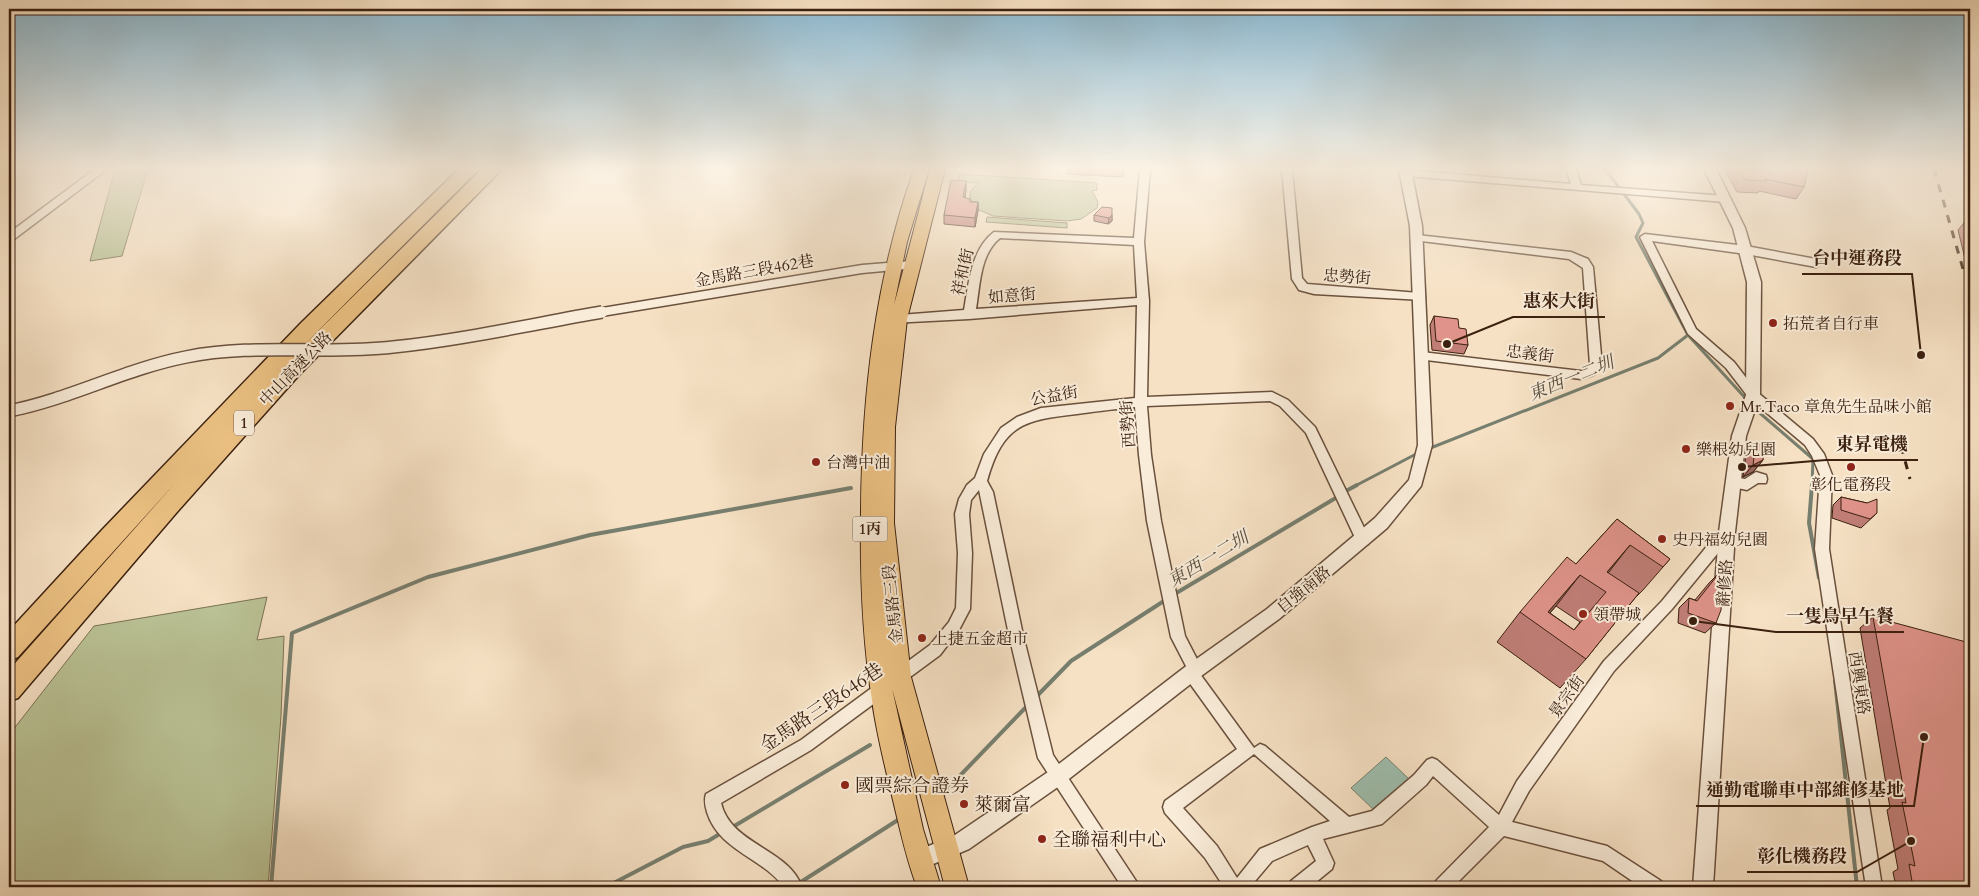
<svg xmlns="http://www.w3.org/2000/svg" width="1979" height="896" viewBox="0 0 1979 896" font-family="Cardo,'Noto Serif TC',serif">
<style>
.green{fill:#bac396;stroke:#7b7253}
.water{fill:#9ebeae;stroke:#777f6f}
.lines{fill:none;stroke-linecap:round;stroke-linejoin:round}
.stream-far1{stroke:#777f6f;stroke-width:3}
.stream{stroke:#777f6f;stroke-width:4}
.canal{fill:#9ebeae;fill-rule:evenodd}
.minor-casing{stroke:#6a513d;stroke-width:3}
.tertiary-casing{stroke:#6a513d;stroke-width:3}
.primary-casing{stroke:#3c2110;stroke-width:2}
.motorway-casing{stroke:#3c2110;stroke-width:3}
.minor{fill:#f9ecd9;fill-rule:evenodd}
.tertiary{fill:#f9ecd9;fill-rule:evenodd}
.primary{fill:#ebc082;fill-rule:evenodd}
.motorway{fill:#ebc082;fill-rule:evenodd}
.rail{stroke:#3c2110;stroke-width:3;stroke-dasharray:8 8;stroke-linecap:butt}
.minor-bridge-casing{stroke:#6a513d;stroke-width:14;stroke-linecap:butt}
.minor-bridge{stroke:#f9ecd9;stroke-width:11}
.wall{fill:#c07e77;stroke:#3c2110;fill-rule:evenodd}
.shaded-wall{fill:#9c6761;stroke:#3c2110}
.building{fill:#df938a;stroke:#3c2110;fill-rule:evenodd}
.poi-dot{fill:#8f2418;stroke:#f9ecd9;stroke-width:2}
.labels{text-anchor:middle;stroke-width:4;stroke-linejoin:round;paint-order:stroke}
.shield{fill:#f9ecd9;stroke:#755e4c;stroke-width:1}
.shield-label{font-size:15px;font-weight:bold;fill:#3c2110}
.street-label{font-size:16px;fill:#3c2110;stroke:#f9ecd9}
.poi-label{font-size:16px;fill:#3c2110;stroke:#f9ecd9;text-anchor:start}
.water-label{font-size:18px;font-style:italic;fill:#59503f;stroke:#f9ecd9}
.near-street-label{font-size:19px;fill:#3c2110;stroke:#f9ecd9}
.near-poi-label{font-size:19px;fill:#3c2110;stroke:#f9ecd9;text-anchor:start}
.leader{fill:none;stroke:#3c2110;stroke-width:2}
.callout-dot{fill:#3c2110;stroke:#f9ecd9;stroke-width:2}
.callout-label{font-size:18px;text-anchor:middle;font-weight:bold;fill:#3c2110;stroke:#f9ecd9;stroke-width:4;stroke-linejoin:round;paint-order:stroke}
</style>
<rect width="100%" height="100%" fill="#f6e1c4"/>
<filter id="stains"><feTurbulence type="fractalNoise" baseFrequency=".004" numOctaves="4"/><feColorMatrix values="0 0 0 0 .2 0 0 0 0 .09 0 0 0 0 .02 0 0 0 .5 -.17"/></filter>
<radialGradient id="worn" r=".72"><stop offset=".6" stop-color="#630" stop-opacity="0"/><stop offset="1" stop-color="#630" stop-opacity=".3"/></radialGradient>
<g class="green">
<path d="M 115,169 L 148,169 L 122,256 L 90,261 Z"/>
<path d="M 959,174 L 1097,183 L 1097,190 L 1092,191 L 1098,202 L 1097,208 L 1081,219 L 1067,221 L 993,216 L 977,209 L 970,198 L 970,192 L 978,183 L 958,181 Z"/>
<path d="M 987,217 L 1067,223 L 1067,228 L 986,222 Z"/>
<path d="M 267,597 L 257,640 L 284,636 L 281,716 L 268,887 L 9,887 L 9,735 L 94,626 Z"/>
</g>
<path class="water" d="M 1386,757 L 1410,780 L 1375,811 L 1351,788 Z"/>
<g class="lines">
<g class="stream-far1">
<path d="M 1605,169 L 1639,214 L 1643,223 L 1636,237 L 1688,335 L 1748,401"/>
<path d="M 1754,408 L 1813,459 L 1812,486"/>
<path d="M 1428,449 L 1658,358 L 1688,335"/>
<path d="M 1355,486 L 1418,453"/>
</g>
<g class="stream">
<path d="M 1812,485 L 1809,523 L 1819,578"/>
<path d="M 1344,492 L 1357,485"/>
<path d="M 1173,595 L 1339,496"/>
<path d="M 1835,680 L 1857,887"/>
<path d="M 1035,698 L 1071,661 L 1167,599"/>
<path d="M 940,793 L 949,787 L 1029,704"/>
<path d="M 731,828 L 870,745"/>
<path d="M 271,887 L 292,633 L 428,577 L 590,535 L 851,488"/>
<path d="M 606,887 L 683,847 L 708,841 L 723,832"/>
<path d="M 793,887 L 901,818"/>
</g>
<path class="canal" d="M 9,169 L 19,169 L 9,175 Z"/>
<defs>
<g id="minor">
<path d="M 95,169 L 107,169 L 13,240 L 9,241 L 9,233 Z"/>
<path d="M 1140,169 L 1150,169 L 1144,242 L 1149,301 L 1147,397 L 1272,392 L 1288,400 L 1315,427 L 1370,540 L 1368,544 L 1363,546 L 1358,544 L 1306,433 L 1280,406 L 1270,401 L 1147,406 L 1151,455 L 1161,521 L 1185,636 L 1202,669 L 1200,674 L 1254,748 L 1260,744 L 1265,746 L 1349,817 L 1372,811 L 1414,775 L 1427,760 L 1432,758 L 1437,760 L 1499,815 L 1517,781 L 1604,661 L 1662,601 L 1722,528 L 1727,527 L 1732,528 L 1734,532 L 1732,536 L 1672,609 L 1614,671 L 1529,791 L 1512,822 L 1607,846 L 1661,881 L 1663,887 L 1641,887 L 1603,861 L 1504,836 L 1453,887 L 1434,887 L 1436,881 L 1489,827 L 1433,776 L 1426,785 L 1382,824 L 1323,839 L 1334,863 L 1332,869 L 1310,887 L 1289,887 L 1291,881 L 1316,861 L 1308,845 L 1272,861 L 1250,887 L 1224,887 L 1205,858 L 1165,813 L 1163,807 L 1165,801 L 1237,749 L 1186,678 L 1184,673 L 1187,668 L 1171,637 L 1147,521 L 1139,455 L 1135,407 C 1116,409 1097,411 1077,414 C 1024,420 1003,424 987,481 L 993,492 L 1023,635 L 1053,755 L 1140,887 L 1122,887 L 1038,758 L 1009,635 L 979,490 L 971,500 L 969,514 L 972,553 L 970,609 L 959,630 L 940,655 L 811,750 L 721,803 C 731,845 788,848 802,887 L 784,887 C 762,857 719,851 707,812 C 705,805 704,800 706,794 L 801,740 L 930,645 L 949,622 L 956,608 L 958,553 L 955,514 L 959,499 L 967,485 L 975,478 L 984,454 L 1001,428 L 1017,417 L 1041,408 L 1135,398 L 1137,305 L 969,319 L 891,323 L 887,322 L 885,319 L 887,316 L 964,310 C 969,282 971,250 994,232 L 1134,238 ZM 1000,238 L 1134,245 L 1137,298 L 976,309 C 980,285 980,254 1000,238 ZM 1254,754 L 1330,821 L 1312,827 L 1260,849 L 1237,878 L 1217,846 L 1183,808 Z"/>
<path d="M 1282,169 L 1292,169 L 1302,278 L 1307,284 L 1419,293 L 1423,294 L 1425,297 L 1423,300 L 1314,294 L 1299,290 L 1292,279 Z"/>
<path d="M 1566,169 L 1576,169 L 1581,185 L 1725,196 L 1730,199 L 1725,202 L 1406,176 L 1401,173 L 1406,170 L 1571,184 Z"/>
<path d="M 1645,234 L 1746,246 L 1816,259 L 1821,263 L 1816,267 L 1746,254 L 1652,241 L 1696,329 L 1734,362 L 1757,392 L 1813,439 L 1824,454 L 1832,475 L 1829,549 L 1882,887 L 1866,887 L 1815,549 L 1820,475 L 1812,456 L 1805,445 L 1749,398 L 1726,368 L 1688,334 L 1640,237 Z"/>
<path d="M 1417,235 L 1571,252 L 1588,259 L 1593,267 L 1602,366 C 1597,375 1591,376 1581,379 L 1418,359 L 1416,356 L 1418,353 L 1422,352 L 1581,371 L 1587,369 L 1590,365 L 1583,268 L 1569,259 L 1413,240 L 1412,238 Z"/>
<path d="M 912,261 L 917,265 L 916,268 L 862,273 L 602,316 L 596,312 L 602,308 L 862,265 Z"/>
<path d="M 1756,472 L 1766,475 L 1767,479 L 1766,483 L 1758,483 L 1747,490 L 1728,486 L 1727,482 L 1728,478 L 1733,477 L 1745,479 Z"/>
</g>
<g id="tertiary">
<path d="M 1399,169 L 1411,169 L 1422,226 L 1432,445 L 1421,486 L 1387,528 L 1279,619 L 1197,679 L 1065,782 L 969,849 L 919,870 L 912,867 L 909,860 L 912,853 L 955,835 L 1051,770 L 1185,667 L 1267,609 L 1375,518 L 1409,480 L 1418,445 L 1415,356 L 1410,226 Z"/>
<path d="M 1704,169 L 1716,169 L 1745,228 L 1761,282 L 1760,395 L 1746,436 L 1735,532 L 1713,887 L 1693,887 L 1719,532 L 1732,436 L 1746,395 L 1747,282 L 1733,228 Z"/>
</g>
<path id="primary" d="M 914,169 L 929,169 L 907,242 L 894,305 L 930,169 L 945,169 L 907,319 L 895,427 L 894,523 L 911,677 L 969,887 L 945,887 L 892,688 L 923,829 L 941,887 L 917,887 C 905,856 899,824 891,792 C 884,762 876,731 872,700 C 862,637 860,574 861,511 C 862,394 875,280 914,169 Z"/>
<path id="motorway" d="M 459,169 L 479,169 L 301,348 L 482,169 L 502,169 L 300,374 L 177,512 L 18,698 L 9,701 L 9,670 L 177,481 L 18,657 L 9,661 L 9,631 L 102,530 L 301,323 Z"/>
</defs>
<use href="#minor" class="minor-casing"/>
<use href="#tertiary" class="tertiary-casing"/>
<use href="#primary" class="primary-casing"/>
<use href="#motorway" class="motorway-casing"/>
<use href="#minor" class="minor"/>
<use href="#tertiary" class="tertiary"/>
<use href="#primary" class="primary"/>
<use href="#motorway" class="motorway"/>
<g class="rail">
<path d="M 1934,169 L 1970,293"/>
<path d="M 1901,446 L 1910,479"/>
</g>
<defs>
<path id="minor-bridge" d="M 9,411 C 70,399 125,369 186,357 C 254,343 325,355 393,347 C 462,340 533,324 602,312"/>
</defs>
<use href="#minor-bridge" class="minor-bridge-casing"/>
<use href="#minor-bridge" class="minor-bridge"/>
</g>
<g class="wall">
<path d="M 1067,169 L 1124,169 L 1123,177 L 1067,174 Z"/>
<path d="M 1724,169 L 1808,169 L 1804,187 L 1796,199 L 1759,191 L 1758,193 L 1737,192 Z"/>
<path d="M 966,181 L 966,190 L 965,197 L 970,202 L 978,202 L 978,211 L 975,227 L 944,224 L 944,215 Z"/>
<path d="M 1094,215 L 1112,215 L 1112,221 L 1108,224 L 1094,221 Z"/>
<path d="M 1968,218 L 1970,218 L 1970,279 L 1958,230 Z"/>
<path d="M 1434,316 L 1459,328 L 1468,345 L 1464,354 L 1432,350 L 1430,325 Z"/>
<path d="M 1756,443 L 1763,460 L 1753,472 L 1743,477 L 1746,454 Z"/>
<path d="M 1841,497 L 1867,503 L 1877,513 L 1861,528 L 1832,518 L 1833,505 Z"/>
<path d="M 1617,519 L 1670,559 L 1643,590 L 1635,598 L 1586,659 L 1560,688 L 1497,642 L 1520,612 L 1576,564 ZM 1556,606 L 1580,622 L 1574,630 L 1550,613 Z"/>
<path d="M 1720,572 L 1716,623 L 1705,633 L 1678,623 L 1679,608 L 1689,598 L 1695,600 L 1709,583 Z"/>
<path d="M 1873,617 L 1970,887 L 1896,887 L 1893,872 L 1898,869 L 1887,810 L 1890,808 L 1860,628 Z"/>
</g>
<g class="shaded-wall">
<path d="M 966,181 L 966,190 L 964,206 L 963,197 Z"/>
<path d="M 978,202 L 978,211 L 975,227 L 975,218 Z"/>
<path d="M 1112,215 L 1112,221 L 1108,224 L 1109,218 Z"/>
<path d="M 1763,460 L 1753,472 L 1743,477 L 1753,465 Z"/>
<path d="M 1630,545 L 1605,577 L 1607,572 Z"/>
<path d="M 1580,575 L 1556,606 L 1539,625 L 1548,612 Z"/>
</g>
<g class="building">
<path d="M 1739,169 L 1808,169 L 1804,187 L 1765,179 L 1766,181 L 1745,180 Z"/>
<path d="M 951,180 L 966,181 L 963,197 L 970,199 L 970,202 L 978,202 L 975,218 L 944,215 Z"/>
<path d="M 1102,207 L 1112,208 L 1112,215 L 1109,218 L 1094,215 Z"/>
<path d="M 1434,316 L 1458,319 L 1459,328 L 1466,329 L 1468,345 L 1436,341 Z"/>
<path d="M 1756,443 L 1764,446 L 1763,460 L 1753,465 Z"/>
<path d="M 1841,497 L 1867,503 L 1877,499 L 1877,513 L 1870,519 L 1841,510 Z"/>
<path d="M 1617,519 L 1670,559 L 1663,567 L 1630,545 L 1607,572 L 1639,593 L 1586,659 L 1520,612 L 1567,557 L 1576,564 ZM 1580,575 L 1606,592 L 1574,630 L 1548,612 Z"/>
<path d="M 1720,572 L 1724,574 L 1721,610 L 1716,623 L 1688,613 L 1689,598 L 1697,601 Z"/>
<path d="M 1873,617 L 1970,643 L 1970,887 L 1913,887 L 1909,864 L 1915,866 L 1902,802 L 1906,803 Z"/>
</g>
<linearGradient id="sky" x2="0" y2="1"><stop stop-color="#8ab8d1"/><stop offset="0.57" stop-color="#fbf2e4"/><stop offset="1" stop-color="#fbf2e4" stop-opacity="0"/></linearGradient>
<rect width="1979" height="295" fill="url(#sky)"/>
<g class="poi-dot">
<circle cx="1773" cy="323" r="5"/>
<circle cx="1730" cy="406" r="5"/>
<circle cx="1686" cy="449" r="5"/>
<circle cx="816" cy="462" r="5"/>
<circle cx="1851" cy="467" r="5"/>
<circle cx="1662" cy="539" r="5"/>
<circle cx="1583" cy="614" r="5"/>
<circle cx="922" cy="638" r="5"/>
<circle cx="845" cy="785" r="5"/>
<circle cx="964" cy="804" r="5"/>
<circle cx="1042" cy="839" r="5"/>
</g>
<g class="labels">
<g class="shield">
<rect x="234" y="410.5" width="20" height="25" rx="4"/>
<rect x="852.5" y="516.5" width="35" height="25" rx="4"/>
</g>
<g class="shield-label">
<text x="244" y="428">1</text>
<text x="870" y="534">1丙</text>
</g>
<g class="street-label">
<text transform="translate(754 270) rotate(-10)" y="6">金馬路三段462巷</text>
<text transform="translate(962 272) rotate(-77)" y="6">祥和街</text>
<text transform="translate(1347 276) rotate(4)" y="6">忠勢街</text>
<text transform="translate(1012 295) rotate(-5)" y="6">如意街</text>
<text transform="translate(1530 353) rotate(7)" y="6">忠義街</text>
<text transform="translate(295 368) rotate(-46)" y="6">中山高速公路</text>
<text transform="translate(1054 395) rotate(-10)" y="6">公益街</text>
<text transform="translate(1127 424) rotate(-94)" y="6">西勢街</text>
<text transform="translate(1724 583) rotate(-86)" y="6">辭修路</text>
<text transform="translate(1303 589) rotate(-39)" y="6">自強南路</text>
<text transform="translate(892 604) rotate(-96)" y="6">金馬路三段</text>
<text transform="translate(1860 683) rotate(81)" y="6">西興東路</text>
<text transform="translate(1566 696) rotate(-54)" y="6">景宗街</text>
</g>
<g class="poi-label">
<text x="1783" y="329">拓荒者自行車</text>
<text x="1740" y="412">Mr.Taco 章魚先生品味小館</text>
<text x="1696" y="455">樂根幼兒園</text>
<text x="826" y="468">台灣中油</text>
<text x="1851" y="490" text-anchor="middle">彰化電務段</text>
<text x="1672" y="545">史丹福幼兒園</text>
<text x="1593" y="620">領帶城</text>
<text x="932" y="644">上捷五金超市</text>
</g>
<g class="water-label">
<text transform="translate(1571 378) rotate(-22)" y="6">東西一二圳</text>
<text transform="translate(1208 559) rotate(-31)" y="6">東西一二圳</text>
</g>
<g class="near-street-label">
<text transform="translate(821 707) rotate(-34)" y="7">金馬路三段646巷</text>
</g>
<g class="near-poi-label">
<text x="855" y="792">國票綜合證券</text>
<text x="974" y="811">萊爾富</text>
<text x="1052" y="846">全聯福利中心</text>
</g>
</g>
<path class="leader" d="M1921 355L1912 274H1802M1447 344L1513 317H1605M1742 467L1826 460H1918M1693 621L1776 632H1904M1924 737L1914 806H1696M1911 841L1857 872H1747"/>
<g class="callout-dot">
<circle cx="1921" cy="355" r="5"/>
<circle cx="1447" cy="344" r="5"/>
<circle cx="1742" cy="467" r="5"/>
<circle cx="1693" cy="621" r="5"/>
<circle cx="1924" cy="737" r="5"/>
<circle cx="1911" cy="841" r="5"/>
</g>
<g class="callout-label">
<text x="1857" y="264">台中運務段</text>
<text x="1559" y="307">惠來大街</text>
<text x="1872" y="450">東昇電機</text>
<text x="1840" y="622">一隻鳥早午餐</text>
<text x="1805" y="796">通勤電聯車中部維修基地</text>
<text x="1802" y="862">彰化機務段</text>
</g>
<rect width="1979" height="896" fill="none" stroke="#f6e1c4" stroke-width="30"/>
<rect x="10" y="10" width="1959" height="876" fill="none" stroke="#3c2110" stroke-width="2.5"/>
<rect x="15" y="15" width="1949" height="866" fill="none" stroke="#3c2110"/>
<rect width="100%" height="100%" filter="url(#stains)"/>
<rect width="100%" height="100%" fill="url(#worn)"/>
</svg>
